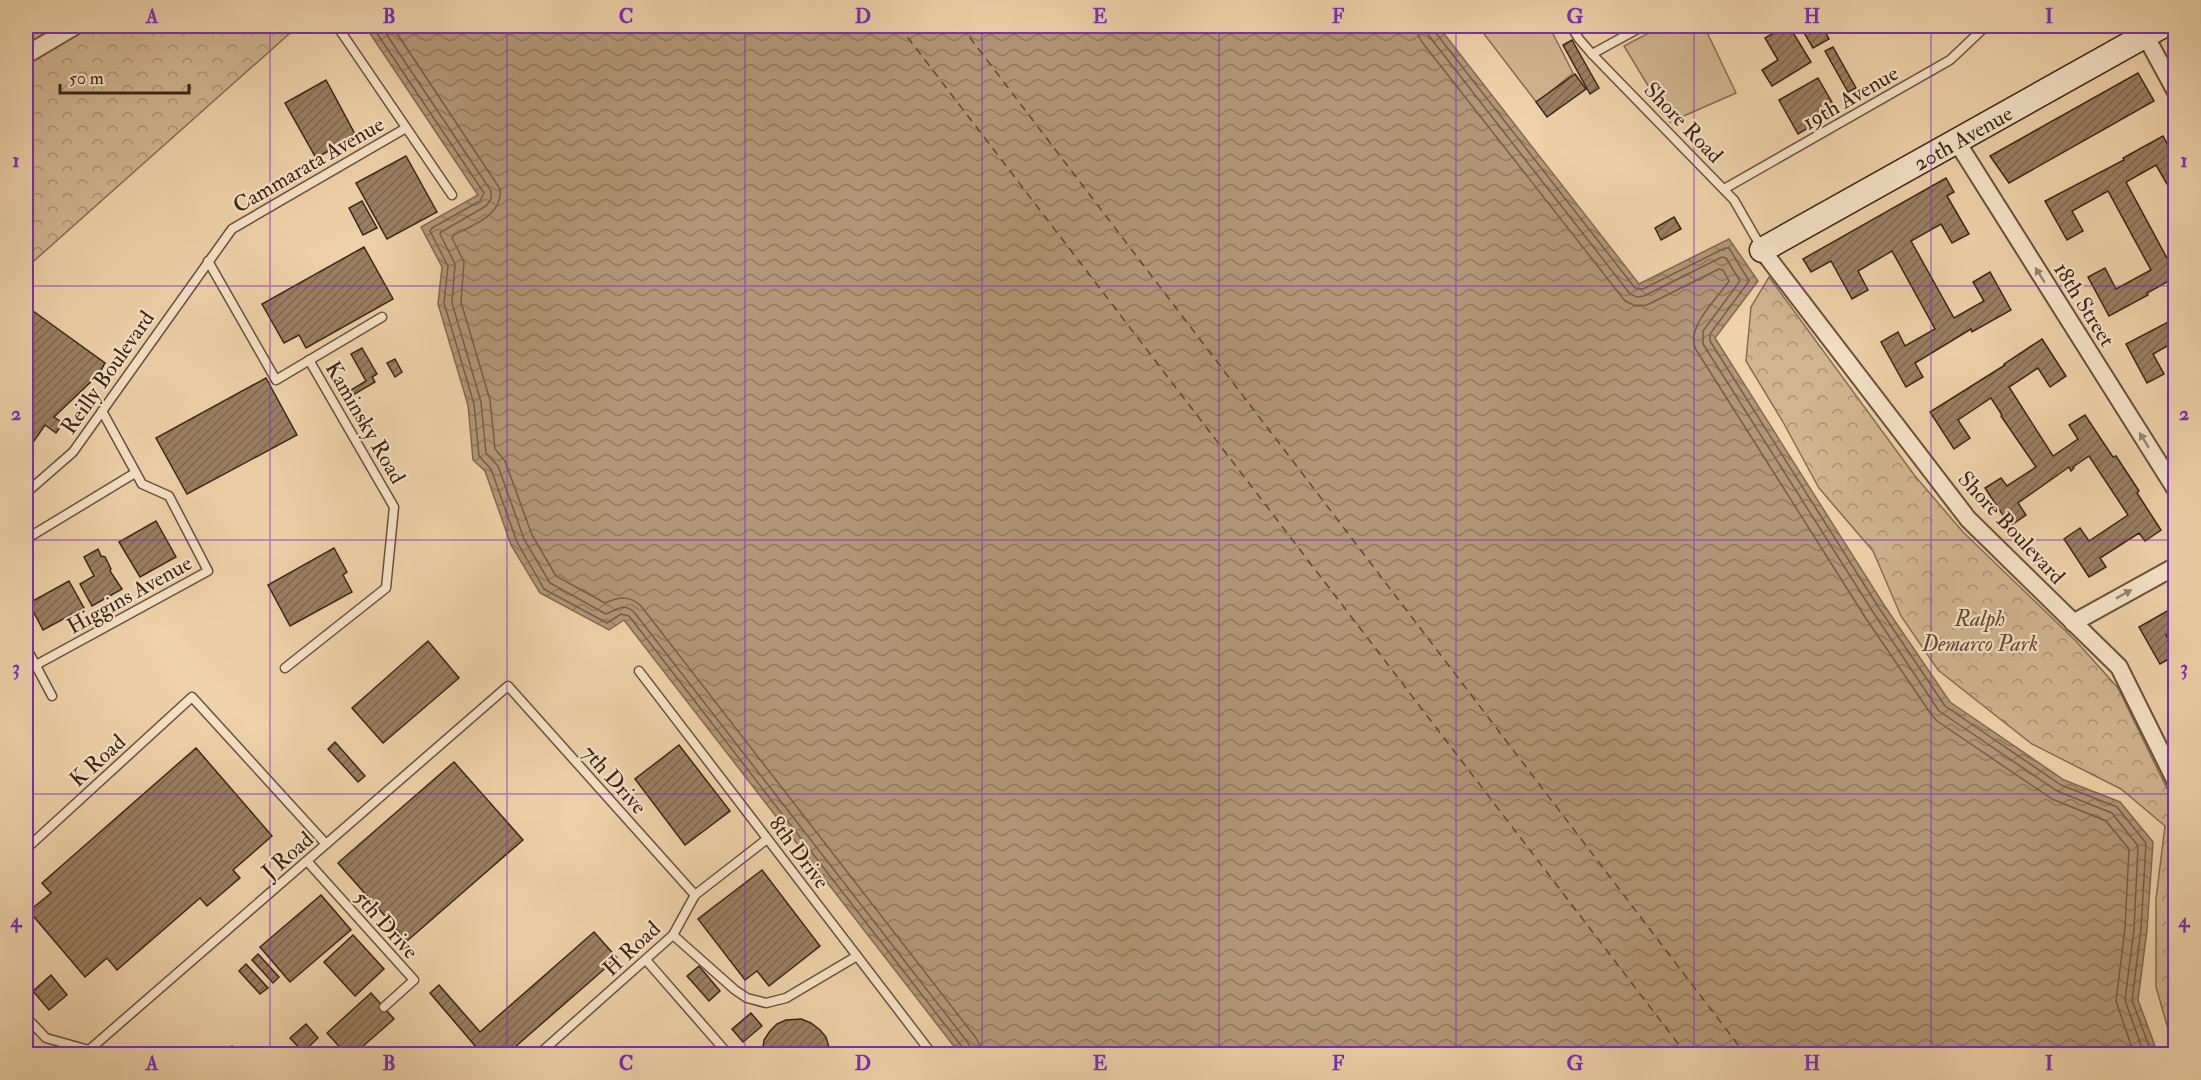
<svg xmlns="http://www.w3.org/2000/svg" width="2201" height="1080" viewBox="0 0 2201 1080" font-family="'IM FELL Double Pica',serif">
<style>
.green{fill:#d0b590;stroke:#866d54;stroke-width:1.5}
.park{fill:url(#park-crowns);stroke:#866d54;stroke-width:1.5}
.water{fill:url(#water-waves);stroke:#826952;stroke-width:1.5}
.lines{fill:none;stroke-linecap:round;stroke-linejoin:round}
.shore{stroke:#765e48;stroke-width:1.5}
.ferry{stroke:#5f4735;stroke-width:1.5;stroke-dasharray:8 6;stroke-linecap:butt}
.building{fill:url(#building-hatch);stroke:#3c2518;stroke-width:1.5}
.lane-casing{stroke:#68503c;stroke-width:11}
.street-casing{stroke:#68503c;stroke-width:20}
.secondary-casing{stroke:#3c2518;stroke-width:27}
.lane{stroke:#f4e2c7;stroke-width:8}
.street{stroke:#f4e2c7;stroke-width:16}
.secondary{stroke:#f4e2c7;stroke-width:24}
.oneway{fill:#988470}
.grid{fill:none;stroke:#7b2cbf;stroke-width:1.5;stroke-opacity:0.55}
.labels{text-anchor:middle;stroke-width:4.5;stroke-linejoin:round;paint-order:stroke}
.street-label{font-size:22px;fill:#3c2518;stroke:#f4e2c7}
.park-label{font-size:22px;font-style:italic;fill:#614936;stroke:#f4e2c7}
.neatline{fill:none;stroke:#7b2cbf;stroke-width:2}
.grid-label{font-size:20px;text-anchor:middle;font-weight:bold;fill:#7b2cbf}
</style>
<defs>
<pattern id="park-crowns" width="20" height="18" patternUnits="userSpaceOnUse" patternTransform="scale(1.5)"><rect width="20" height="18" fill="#d0b590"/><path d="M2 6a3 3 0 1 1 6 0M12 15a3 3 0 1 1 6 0" fill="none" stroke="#aa9375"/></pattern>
<pattern id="water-waves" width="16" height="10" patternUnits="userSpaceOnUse" patternTransform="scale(1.5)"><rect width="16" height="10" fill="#b19778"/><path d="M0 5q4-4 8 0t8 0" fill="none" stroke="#917b61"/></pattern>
<pattern id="building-hatch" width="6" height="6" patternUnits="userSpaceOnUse" patternTransform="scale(1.5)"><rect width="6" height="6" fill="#997f63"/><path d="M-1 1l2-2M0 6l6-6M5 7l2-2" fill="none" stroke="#7e6851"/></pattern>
</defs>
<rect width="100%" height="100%" fill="#eed2a9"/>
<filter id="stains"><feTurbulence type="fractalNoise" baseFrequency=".00333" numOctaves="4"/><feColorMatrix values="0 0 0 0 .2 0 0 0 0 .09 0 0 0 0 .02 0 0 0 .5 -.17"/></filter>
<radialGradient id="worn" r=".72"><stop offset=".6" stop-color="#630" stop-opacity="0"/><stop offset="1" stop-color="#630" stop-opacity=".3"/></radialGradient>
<g class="green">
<path d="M 1488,26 L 1549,26 L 1573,73 L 1537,103 L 1481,30 Z"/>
<path d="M 1662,26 L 1704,26 L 1736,93 L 1670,122 L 1624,46 Z"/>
</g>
<g class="park">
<path d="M 26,26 L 298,26 L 26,268 Z"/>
<path d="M 1769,277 L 1915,476 L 1963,532 L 2076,641 L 2118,688 L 2175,805 L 2175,1053 L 2156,987 L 2156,899 L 2165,826 L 2121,789 L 2032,744 L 1938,670 L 1901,616 L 1873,551 L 1819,488 L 1783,422 L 1746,361 L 1751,307 Z"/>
</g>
<path class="water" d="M 365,26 L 1438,26 L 1639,284 L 1729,239 L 1758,281 L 1715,338 L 1884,605 L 1950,702 L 2064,780 L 2120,802 L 2153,842 L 2147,930 L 2138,1000 L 2158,1054 L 960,1054 L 624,620 L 609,630 L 540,593 L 511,545 L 485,471 L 473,460 L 468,405 L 438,304 L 442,267 L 421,227 L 478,195 Z"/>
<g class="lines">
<g class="shore">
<path d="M 372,26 L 484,193 L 480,201 L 432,228 L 430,231 L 448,266 L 444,303 L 474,404 L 479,456 L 491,469 L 517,542 L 544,589 L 607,623 L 621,614 L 629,616 L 963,1048 L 964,1054"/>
<path d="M 381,26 L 491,191 L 491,199 L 486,206 L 441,232 L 440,234 L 455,264 L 452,303 L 481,402 L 486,453 L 498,466 L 524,539 L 550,583 L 606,614 C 617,610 623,602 634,612 L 969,1044 L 972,1054"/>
<path d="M 392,26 L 500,189 C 503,215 473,225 454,235 L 452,238 L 464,262 L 461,302 L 490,400 L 495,449 L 505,461 L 532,535 L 556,576 L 605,603 C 619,597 629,595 641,606 L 976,1038 L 980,1045 L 981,1054"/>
<path d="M 1417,26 L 1418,35 L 1422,42 L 1625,301 L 1636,306 L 1647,305 L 1719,269 L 1723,270 L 1729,281 C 1717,299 1687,325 1695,348 L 1865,617 L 1931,714 L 1937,721 L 2052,799 L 2106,821 L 2129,849 L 2125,928 L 2116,1001 L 2134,1054"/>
<path d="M 1426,26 L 1429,36 L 1630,294 L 1637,297 L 1644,296 L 1722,257 L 1726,258 L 1740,281 L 1703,331 L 1703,344 L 1873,612 L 1939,711 L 2057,791 L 2112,813 L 2138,846 L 2134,929 L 2125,1000 L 2144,1054"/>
<path d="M 1433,26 L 1435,32 L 1635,288 L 1643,289 L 1725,248 L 1729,248 L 1749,281 L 1710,334 L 1710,341 L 1879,608 L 1945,706 L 2061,785 L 2117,807 L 2146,843 L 2141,929 L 2132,1000 L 2152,1054"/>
</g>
<g class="ferry">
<path d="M 899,26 L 1686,1054"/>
<path d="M 961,26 L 1745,1054"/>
</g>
</g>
<g class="building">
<path d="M 1786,26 L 1789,26 L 1811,62 L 1772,86 L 1762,70 L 1778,60 L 1765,38 Z"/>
<path d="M 1800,26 L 1822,26 L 1829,39 L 1813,48 Z"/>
<path d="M 1572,40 L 1599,88 L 1590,94 L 1563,45 Z"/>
<path d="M 1833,47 L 1856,88 L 1848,92 L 1825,51 Z"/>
<path d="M 2138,73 L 2154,101 L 2009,183 L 1990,156 Z"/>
<path d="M 1575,74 L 1586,89 L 1547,117 L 1536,102 Z"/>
<path d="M 1818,78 L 1837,111 L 1798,134 L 1779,100 Z"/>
<path d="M 326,80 L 356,136 L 316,158 L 285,103 Z"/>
<path d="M 2163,136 L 2176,160 L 2176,179 L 2167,184 L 2156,165 L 2126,182 L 2168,260 L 2176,256 L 2176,277 L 2147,293 L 2148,295 L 2109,316 L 2088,277 L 2105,268 L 2116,289 L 2151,270 L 2108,191 L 2072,211 L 2083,231 L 2067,240 L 2045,201 L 2124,160 L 2123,158 Z"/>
<path d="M 406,156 L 437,212 L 387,239 L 356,183 Z"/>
<path d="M 1946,178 L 1954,192 L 1947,196 L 1969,234 L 1952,243 L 1941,224 L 1911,241 L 1954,318 L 1984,301 L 1973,282 L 1990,272 L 2011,310 L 1972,332 L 1971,329 L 1915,363 L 1923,377 L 1906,387 L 1881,342 L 1898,332 L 1905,346 L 1935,329 L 1892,251 L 1858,271 L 1868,290 L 1852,299 L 1831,261 L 1811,272 L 1803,259 Z"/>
<path d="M 362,201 L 377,228 L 363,235 L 349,208 Z"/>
<path d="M 1674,217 L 1681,229 L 1661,240 L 1655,228 Z"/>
<path d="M 364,247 L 393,299 L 306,348 L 299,335 L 284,343 L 262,304 Z"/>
<path d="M 29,308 L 105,363 L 99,374 L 54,417 L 63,423 L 56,433 L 45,425 L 27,451 L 26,312 Z"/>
<path d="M 2176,318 L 2176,341 L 2153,354 L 2164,374 L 2147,383 L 2126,344 Z"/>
<path d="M 2042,339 L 2066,376 L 2050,387 L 2038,368 L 2009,387 L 2053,456 L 2078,439 L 2069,425 L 2085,415 L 2113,457 L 2116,456 L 2139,491 L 2137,493 L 2161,530 L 2145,541 L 2139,533 L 2100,558 L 2106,567 L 2089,577 L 2064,539 L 2080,528 L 2089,541 L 2128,515 L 2089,456 L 2073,467 L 2074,468 L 2071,471 L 2069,467 L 2018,503 L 2026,515 L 2010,526 L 1985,488 L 2001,478 L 2007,486 L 2036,467 L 2001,416 L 2002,415 L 1991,398 L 1958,420 L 1970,438 L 1954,449 L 1930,412 L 2005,365 L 2004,364 Z"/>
<path d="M 362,348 L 377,374 L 372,377 L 375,382 L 348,398 L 346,393 L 366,381 L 351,354 Z"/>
<path d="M 395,359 L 402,372 L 395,377 L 387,363 Z"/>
<path d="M 266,378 L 297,435 L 187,494 L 156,438 Z"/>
<path d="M 156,521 L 176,557 L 140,577 L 119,542 Z"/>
<path d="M 334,548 L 347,572 L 343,575 L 352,592 L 290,626 L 268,585 Z"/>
<path d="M 98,549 L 101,556 L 105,557 L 111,569 L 110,571 L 122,589 L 92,606 L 80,584 L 94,576 L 84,557 Z"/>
<path d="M 69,581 L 84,608 L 43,630 L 29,603 Z"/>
<path d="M 2176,606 L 2176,630 L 2166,635 L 2176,655 L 2160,664 L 2139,627 Z"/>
<path d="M 428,641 L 459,678 L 383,743 L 352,708 Z"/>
<path d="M 335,742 L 365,776 L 358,782 L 328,749 Z"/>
<path d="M 679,745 L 730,811 L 685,845 L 635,779 Z"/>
<path d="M 196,748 L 272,836 L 233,870 L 240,878 L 207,906 L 200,898 L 117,970 L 107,958 L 85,977 L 29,911 L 51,893 L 42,883 Z"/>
<path d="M 454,762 L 523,840 L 407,941 L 338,863 Z"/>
<path d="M 762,870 L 820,946 L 769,986 L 757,971 L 745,980 L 698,919 Z"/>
<path d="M 321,895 L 351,930 L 290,982 L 260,947 Z"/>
<path d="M 594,932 L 617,958 L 507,1054 L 482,1054 L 430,993 L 439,985 L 480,1032 Z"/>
<path d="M 353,935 L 384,969 L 355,996 L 324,962 Z"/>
<path d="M 258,954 L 279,977 L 273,983 L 252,960 Z"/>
<path d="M 246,964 L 268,988 L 260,994 L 239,971 Z"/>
<path d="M 699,966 L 720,991 L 709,1001 L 687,976 Z"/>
<path d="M 51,975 L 67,995 L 49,1010 L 33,991 Z"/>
<path d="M 371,993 L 394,1019 L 354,1054 L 346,1054 L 327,1033 Z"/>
<path d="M 751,1013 L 762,1026 L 743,1042 L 732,1029 Z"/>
<path d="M 801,1019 L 811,1023 L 820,1030 L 826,1037 L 829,1047 L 829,1054 L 762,1054 L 764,1040 L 770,1031 L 777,1024 L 786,1020 Z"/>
<path d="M 306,1024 L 318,1038 L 303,1052 L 290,1038 Z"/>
<path d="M 232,1046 L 239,1054 L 222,1054 Z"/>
</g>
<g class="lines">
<defs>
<g id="lane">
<path d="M 337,26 L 452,195"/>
<path d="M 1571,26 L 1579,39 L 1592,54 L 1734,200 L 1761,247"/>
<path d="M 1592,54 L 1643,26"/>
<path d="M 1724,189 L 1950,60 L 1986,26"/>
<path d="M 208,261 L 276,380 L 382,317"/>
<path d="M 26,493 L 73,452 L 232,229 L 406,128"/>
<path d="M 26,539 L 135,473"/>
<path d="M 26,647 L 52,696"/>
<path d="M 36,665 L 208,571 L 169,496 L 142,484 L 102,411"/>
<path d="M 285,668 L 386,588 L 394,507 L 309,360"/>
<path d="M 639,671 L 932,1054"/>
<path d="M 26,849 L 192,697 L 326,844"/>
<path d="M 307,861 L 414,980 L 384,1007"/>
<path d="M 673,935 L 735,990 L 747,998 L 766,1003 L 786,998 L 857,956"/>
<path d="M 646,960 L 728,1054"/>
<path d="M 26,1017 L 46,1038 L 89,1050 L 93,1054"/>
<path d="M 89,1050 L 508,686 L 695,895"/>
<path d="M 539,1054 L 673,935 L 695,895 L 767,839"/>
</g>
<g id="street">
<path d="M 2145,35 L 2176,92"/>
<path d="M 26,55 L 75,26"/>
<path d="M 1957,142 L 2176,490"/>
<path d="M 1762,250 L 1968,519 L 2119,667 L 2176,782"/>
<path d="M 2073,623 L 2176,566"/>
</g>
<g id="secondary">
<path id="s1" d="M 1762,250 L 2162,26"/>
</g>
</defs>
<use href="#lane" class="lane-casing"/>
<use href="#street" class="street-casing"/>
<use href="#secondary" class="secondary-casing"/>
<use href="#lane" class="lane"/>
<use href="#street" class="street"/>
<use href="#secondary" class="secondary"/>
</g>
<defs><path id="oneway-solid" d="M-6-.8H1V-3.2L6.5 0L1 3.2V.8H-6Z" transform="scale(1.5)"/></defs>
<g class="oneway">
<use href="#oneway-solid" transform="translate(2040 275) rotate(-122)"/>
<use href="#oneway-solid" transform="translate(2144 440) rotate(-122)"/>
<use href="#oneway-solid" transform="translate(2124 594) rotate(-29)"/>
</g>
<path class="grid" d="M 270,26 L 270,1054M 507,26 L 507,1054M 745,26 L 745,1054M 982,26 L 982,1054M 1219,26 L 1219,1054M 1456,26 L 1456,1054M 1694,26 L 1694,1054M 1931,26 L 1931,1054M 26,286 L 2176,286M 26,540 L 2176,540M 26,794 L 2176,794"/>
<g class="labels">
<g class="street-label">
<text transform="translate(1850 97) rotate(-30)" y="8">19th Avenue</text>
<text transform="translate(1684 122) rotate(46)" y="8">Shore Road</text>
<text dy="8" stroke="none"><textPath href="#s1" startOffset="230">20th Avenue</textPath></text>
<text transform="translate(308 164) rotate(-30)" y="8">Cammarata Avenue</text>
<text transform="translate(2085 304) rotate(58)" y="8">18th Street</text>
<text transform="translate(107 372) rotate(-55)" y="8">Reilly Boulevard</text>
<text transform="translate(366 422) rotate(60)" y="8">Kaminsky Road</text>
<text transform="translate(2012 527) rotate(47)" y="8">Shore Boulevard</text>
<text transform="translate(129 594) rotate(-29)" y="8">Higgins Avenue</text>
<text transform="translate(97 760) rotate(-42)" y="8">K Road</text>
<text transform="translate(615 779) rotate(48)" y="8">7th Drive</text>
<text transform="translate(800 852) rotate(53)" y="8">8th Drive</text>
<text transform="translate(287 855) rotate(-41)" y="8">J Road</text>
<text transform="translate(387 924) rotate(48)" y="8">5th Drive</text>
<text transform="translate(631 948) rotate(-43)" y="8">H Road</text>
</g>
<g class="park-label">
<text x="1980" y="626">Ralph<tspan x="1980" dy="25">Demarco Park</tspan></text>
</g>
</g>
<rect width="2201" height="1080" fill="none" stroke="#eed2a9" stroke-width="66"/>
<path d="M60 84v9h129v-9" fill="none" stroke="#3c2518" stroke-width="3"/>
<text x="69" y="84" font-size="18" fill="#3c2518" stroke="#f4e2c7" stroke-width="4.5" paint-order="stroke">50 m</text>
<rect x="33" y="33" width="2135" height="1014" class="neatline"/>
<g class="grid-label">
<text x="152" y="23">A</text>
<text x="389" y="23">B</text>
<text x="626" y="23">C</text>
<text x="863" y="23">D</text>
<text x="1100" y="23">E</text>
<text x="1338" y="23">F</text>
<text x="1575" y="23">G</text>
<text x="1812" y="23">H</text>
<text x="2049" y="23">I</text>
<text x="16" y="167">1</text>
<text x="2184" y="167">1</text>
<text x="16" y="420">2</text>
<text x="2184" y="420">2</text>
<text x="16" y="674">3</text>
<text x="2184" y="674">3</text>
<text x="16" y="927">4</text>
<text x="2184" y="927">4</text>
<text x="152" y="1070">A</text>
<text x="389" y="1070">B</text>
<text x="626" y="1070">C</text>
<text x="863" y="1070">D</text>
<text x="1100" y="1070">E</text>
<text x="1338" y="1070">F</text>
<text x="1575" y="1070">G</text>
<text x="1812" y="1070">H</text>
<text x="2049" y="1070">I</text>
</g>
<rect width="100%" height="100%" filter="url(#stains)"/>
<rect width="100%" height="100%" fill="url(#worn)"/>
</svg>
